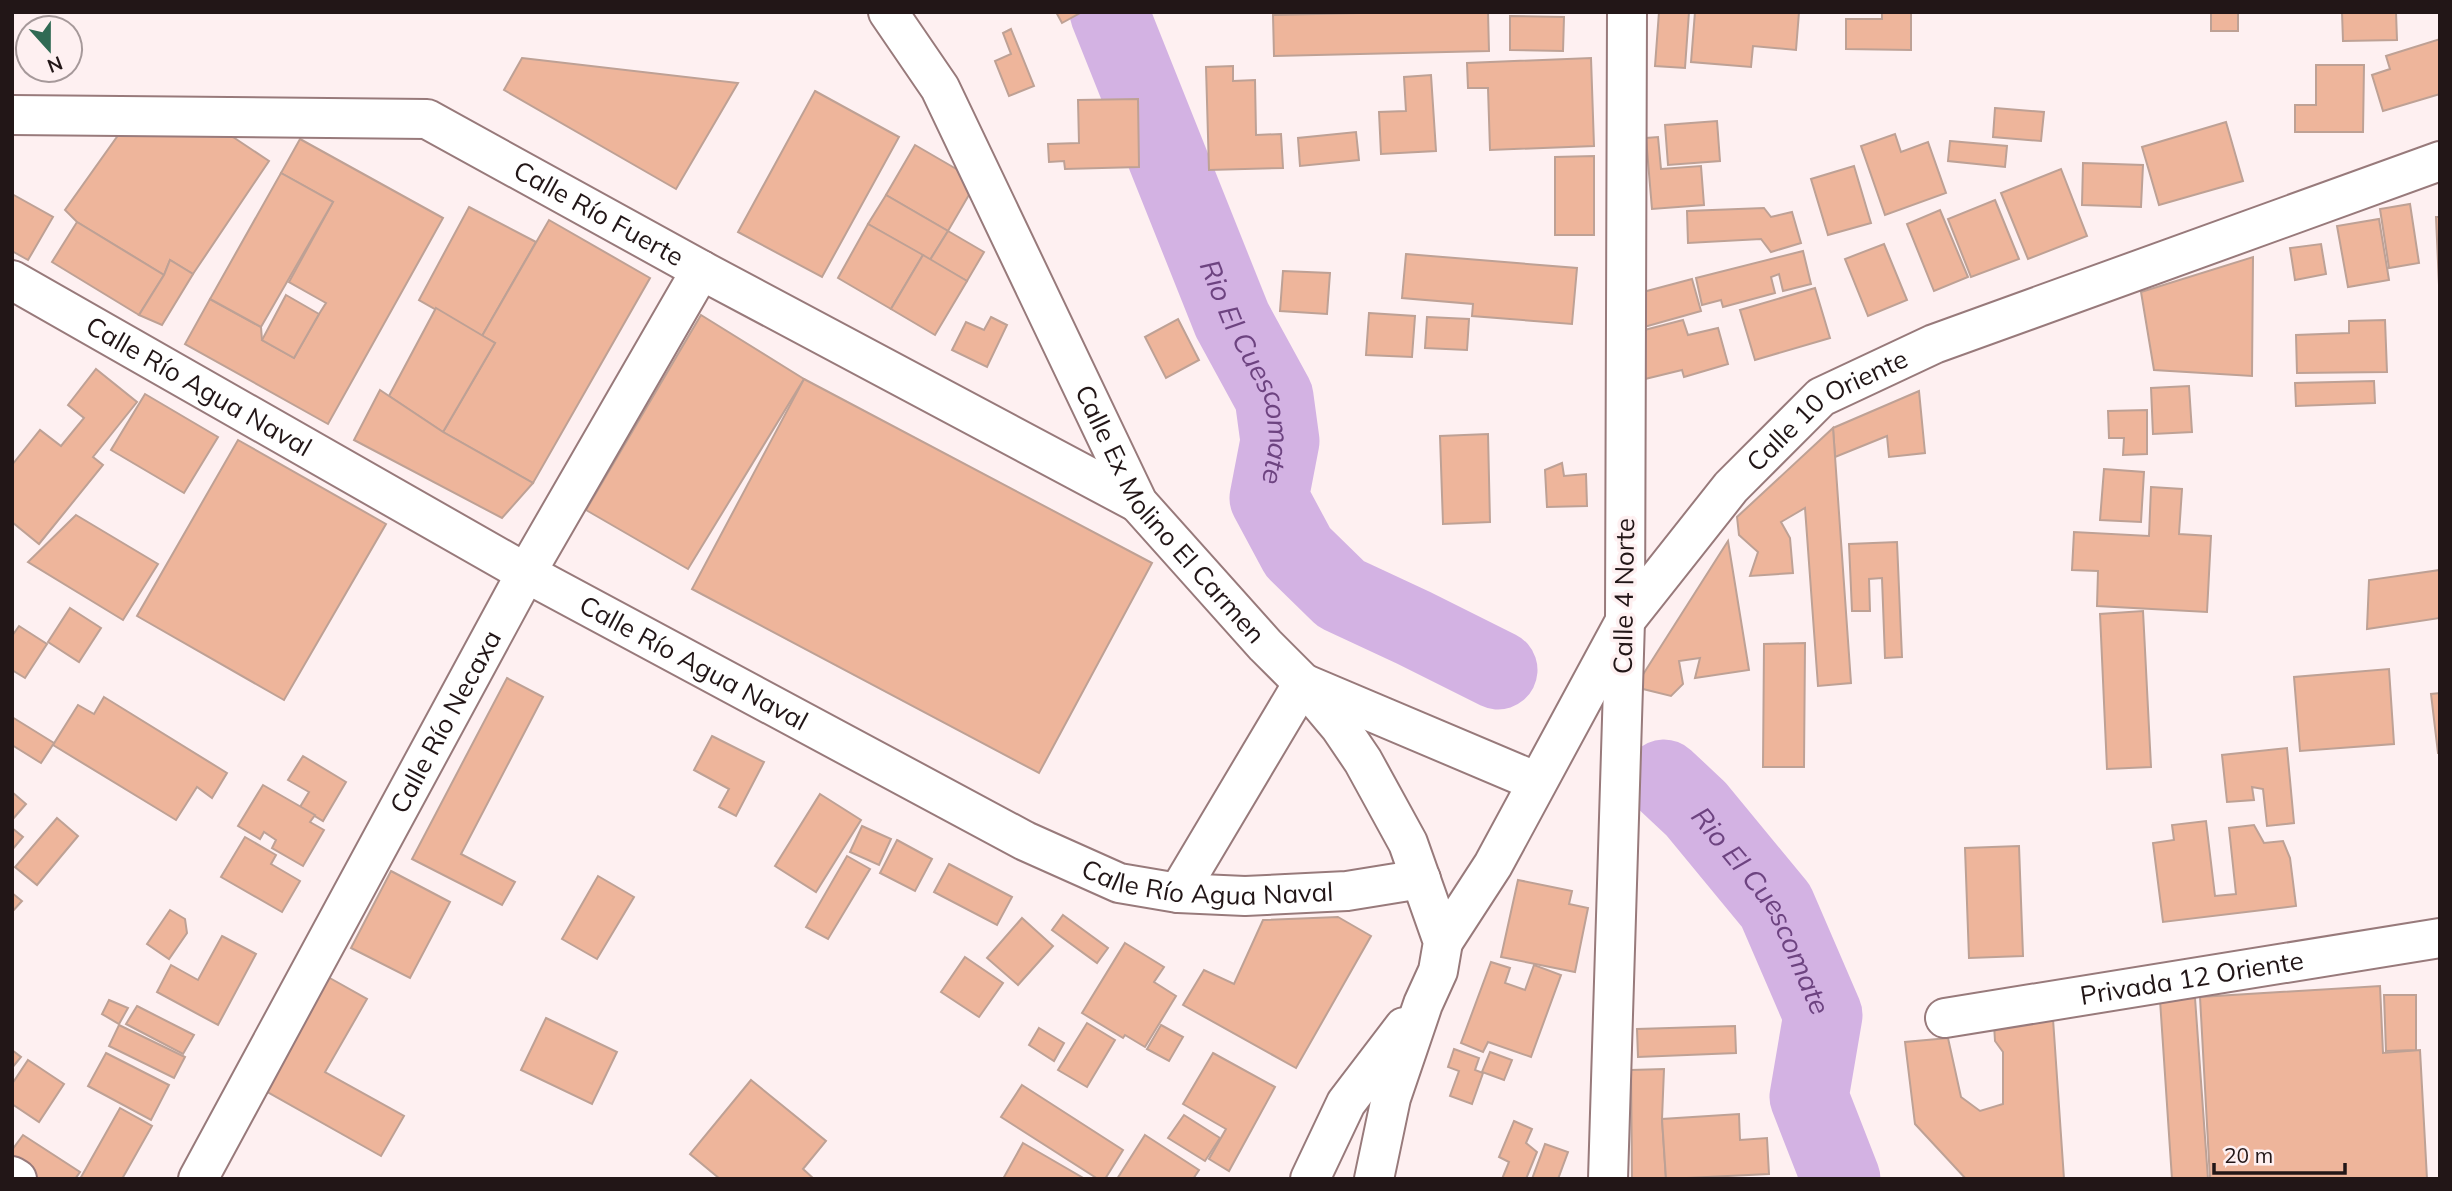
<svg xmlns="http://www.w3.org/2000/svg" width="2452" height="1191" viewBox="0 0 2452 1191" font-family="Mulish,sans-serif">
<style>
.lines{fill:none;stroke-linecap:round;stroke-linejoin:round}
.river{stroke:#d3b2e3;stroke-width:79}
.building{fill:#eeb59b;stroke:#bea195;stroke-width:2}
.street-casing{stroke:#987a7b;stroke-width:42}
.secondary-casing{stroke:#987a7b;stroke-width:42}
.primary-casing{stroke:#987a7b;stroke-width:42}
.street{stroke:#fff;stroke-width:38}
.secondary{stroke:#fff;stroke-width:38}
.primary{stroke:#fff;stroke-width:38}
.labels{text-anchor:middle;stroke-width:7;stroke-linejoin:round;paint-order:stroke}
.street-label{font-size:26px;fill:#221617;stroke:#fef0f1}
.water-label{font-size:28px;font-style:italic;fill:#6d4380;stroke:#fef0f1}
</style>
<rect width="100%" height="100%" fill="#fef0f1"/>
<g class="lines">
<g class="river">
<path id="s1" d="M 1109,12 L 1232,320 L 1274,397 L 1280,441 L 1269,498 L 1298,552 L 1341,594 L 1414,628 L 1498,670"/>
<path id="s2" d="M 1664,779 L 1696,809 L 1776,906 L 1823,1015 L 1809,1097 L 1841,1179"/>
</g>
</g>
<g class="building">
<path d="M 1056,12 L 1079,12 L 1080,13 L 1062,23 Z"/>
<path d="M 1404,12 L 1488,12 L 1489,51 L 1274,56 L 1273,15 Z"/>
<path d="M 1659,12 L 1689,12 L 1685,68 L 1655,66 Z"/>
<path d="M 1695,12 L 1799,12 L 1796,50 L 1753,46 L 1751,67 L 1691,62 Z"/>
<path d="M 1882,12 L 1911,12 L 1911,50 L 1846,49 L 1846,19 L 1882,19 Z"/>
<rect x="2211" y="12" width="27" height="19"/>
<path d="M 2342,12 L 2396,12 L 2397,40 L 2343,41 Z"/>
<path d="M 1510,16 L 1564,17 L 1563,51 L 1510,50 Z"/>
<path d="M 1011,29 L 1034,86 L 1009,96 L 995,61 L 1011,54 L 1003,33 Z"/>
<path d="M 2440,39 L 2440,94 L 2383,111 L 2372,75 L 2390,69 L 2386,56 Z"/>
<path d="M 522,58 L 738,83 L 676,189 L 504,90 Z"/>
<path d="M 1591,58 L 1594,146 L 1490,150 L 1488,88 L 1468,88 L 1467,63 Z"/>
<path d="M 2316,65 L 2364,65 L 2363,132 L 2295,132 L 2295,105 L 2316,105 Z"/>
<path d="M 1233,66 L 1233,81 L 1255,80 L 1256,135 L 1281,134 L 1283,168 L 1209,170 L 1206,67 Z"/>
<path d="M 1431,75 L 1436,151 L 1381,154 L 1379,112 L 1406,111 L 1404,77 Z"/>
<path d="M 815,91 L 899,137 L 822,277 L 738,232 Z"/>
<path d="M 1138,99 L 1139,167 L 1065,169 L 1064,161 L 1049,162 L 1048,144 L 1079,143 L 1078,100 Z"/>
<path d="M 1995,108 L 2044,112 L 2041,141 L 1993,137 Z"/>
<path d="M 1717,121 L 1720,161 L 1668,165 L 1665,125 Z"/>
<path d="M 2226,122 L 2243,181 L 2159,205 L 2142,147 Z"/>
<path d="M 1356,132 L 1359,160 L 1300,166 L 1298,138 Z"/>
<path d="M 227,133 L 269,161 L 193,274 L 170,260 L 164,275 L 77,222 L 65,210 L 119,134 Z"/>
<path d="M 1895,134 L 1901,152 L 1928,142 L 1946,193 L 1885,215 L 1861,146 Z"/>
<path d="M 1658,137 L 1661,169 L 1701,166 L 1704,205 L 1652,209 L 1646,138 Z"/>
<path d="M 300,139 L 443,218 L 328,424 L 185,344 L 210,299 L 261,327 L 262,340 L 294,358 L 319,314 L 326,303 L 289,282 L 333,202 L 281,173 Z"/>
<path d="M 1950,141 L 2007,146 L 2005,167 L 1948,161 Z"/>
<path d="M 915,145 L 977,181 L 948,231 L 886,195 Z"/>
<path d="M 1594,156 L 1594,235 L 1555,235 L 1555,157 Z"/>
<path d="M 2083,163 L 2143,165 L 2141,207 L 2082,205 Z"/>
<path d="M 1854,166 L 1871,223 L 1828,235 L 1811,179 Z"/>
<path d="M 2061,169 L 2087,236 L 2028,259 L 2001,193 Z"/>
<path d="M 281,173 L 333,202 L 261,327 L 210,299 Z"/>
<path d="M 12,194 L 53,217 L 28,260 L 12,251 Z"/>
<path d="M 886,195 L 948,231 L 930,260 L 868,224 Z"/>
<path d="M 1995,200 L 2019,259 L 1971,277 L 1948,219 Z"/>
<path d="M 2410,204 L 2419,263 L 2389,268 L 2380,209 Z"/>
<path d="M 469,207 L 536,242 L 482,336 L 419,300 Z"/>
<path d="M 1764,208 L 1771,217 L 1792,212 L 1801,243 L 1771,252 L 1761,239 L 1688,243 L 1687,211 Z"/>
<path d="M 1940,210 L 1968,277 L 1934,291 L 1907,224 Z"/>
<path d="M 2436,217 L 2440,217 L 2440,285 L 2439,285 Z"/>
<path d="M 2379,219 L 2389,280 L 2348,287 L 2337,226 Z"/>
<path d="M 549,220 L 650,278 L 533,483 L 443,432 L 495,343 L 482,336 Z"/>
<path d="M 77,222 L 164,275 L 139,315 L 52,262 Z"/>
<path d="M 868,224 L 923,255 L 891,309 L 838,278 Z"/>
<path d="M 948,231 L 984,252 L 967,281 L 930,260 Z"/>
<path d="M 1884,244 L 1907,300 L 1868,316 L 1845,259 Z"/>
<path d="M 2321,244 L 2326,274 L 2295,280 L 2290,248 Z"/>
<path d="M 1803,251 L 1811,284 L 1783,291 L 1779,274 L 1771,277 L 1775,293 L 1723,307 L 1721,300 L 1702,305 L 1696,278 Z"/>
<path d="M 1406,254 L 1577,268 L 1572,324 L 1472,316 L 1473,304 L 1402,298 Z"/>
<path d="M 923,255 L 967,281 L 935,335 L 891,309 Z"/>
<path d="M 2253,257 L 2252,376 L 2154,370 L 2141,292 Z"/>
<path d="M 170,260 L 193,274 L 162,325 L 139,315 L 164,275 Z"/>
<path d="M 1283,271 L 1330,273 L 1327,314 L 1280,311 Z"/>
<path d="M 1692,279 L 1701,311 L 1637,329 L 1628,296 Z"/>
<path d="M 1815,288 L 1830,338 L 1755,360 L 1740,310 Z"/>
<path d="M 286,295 L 319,314 L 294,358 L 262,340 Z"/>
<path d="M 436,308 L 495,343 L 443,432 L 389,396 Z"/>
<path d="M 1369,313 L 1415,316 L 1412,357 L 1366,355 Z"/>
<path d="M 701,315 L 804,379 L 688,569 L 586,510 Z"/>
<path d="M 991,317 L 1007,325 L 987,367 L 952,350 L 966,322 L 984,330 Z"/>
<path d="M 1427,317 L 1469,319 L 1467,350 L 1425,348 Z"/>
<path d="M 1178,319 L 1199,360 L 1166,378 L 1145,337 Z"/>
<path d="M 1683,320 L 1688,335 L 1718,328 L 1728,364 L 1684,377 L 1682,370 L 1641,380 L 1629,334 Z"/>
<path d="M 2385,320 L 2387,372 L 2297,373 L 2296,335 L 2349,333 L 2349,321 Z"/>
<path d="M 96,369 L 137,402 L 93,457 L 103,465 L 39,544 L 12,522 L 12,465 L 40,430 L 61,446 L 84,418 L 68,405 Z"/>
<path d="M 804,379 L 1152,563 L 1039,773 L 692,589 Z"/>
<path d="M 2374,381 L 2375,403 L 2296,406 L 2295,383 Z"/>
<path d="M 2189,386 L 2192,432 L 2153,434 L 2151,388 Z"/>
<path d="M 380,390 L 443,432 L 533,483 L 502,518 L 354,440 Z"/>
<path d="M 1919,391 L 1925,453 L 1889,457 L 1887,436 L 1835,457 L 1833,428 Z"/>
<path d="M 145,394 L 218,437 L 184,493 L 111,450 Z"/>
<path d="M 2147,410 L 2147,454 L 2123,455 L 2124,438 L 2109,438 L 2108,411 Z"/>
<path d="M 1833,428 L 1851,683 L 1818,686 L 1805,508 L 1781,522 L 1790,538 L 1793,573 L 1750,576 L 1758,552 L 1739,535 L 1737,517 Z"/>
<path d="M 1488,434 L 1490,522 L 1443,524 L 1440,436 Z"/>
<path d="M 238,440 L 386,524 L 284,700 L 137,616 Z"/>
<path d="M 1562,463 L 1564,476 L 1586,474 L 1587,506 L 1547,507 L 1545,470 Z"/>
<path d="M 2104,469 L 2144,472 L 2141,522 L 2100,520 Z"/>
<path d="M 2151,487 L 2182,489 L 2179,534 L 2211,536 L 2207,612 L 2097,606 L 2098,571 L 2072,570 L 2074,532 L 2149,536 Z"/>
<path d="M 76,515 L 158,564 L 123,620 L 28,562 Z"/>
<path d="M 1728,541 L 1749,670 L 1695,678 L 1700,658 L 1679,661 L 1683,684 L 1671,696 L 1635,687 Z"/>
<path d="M 1897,542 L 1902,657 L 1885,658 L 1882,578 L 1869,579 L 1870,611 L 1852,611 L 1849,544 Z"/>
<path d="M 2440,570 L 2440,618 L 2367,629 L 2369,580 Z"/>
<path d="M 70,608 L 101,628 L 79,662 L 48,642 Z"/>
<path d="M 2143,611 L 2151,767 L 2107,769 L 2100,614 Z"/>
<path d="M 19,626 L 47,644 L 25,678 L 12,670 L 12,636 Z"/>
<path d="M 1805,643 L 1804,767 L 1763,767 L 1764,644 Z"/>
<path d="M 2389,669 L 2394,744 L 2300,751 L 2294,677 Z"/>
<path d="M 507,678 L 543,697 L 461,854 L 515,882 L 502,905 L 412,859 Z"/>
<path d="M 2440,693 L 2440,753 L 2438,753 L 2431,694 Z"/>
<path d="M 104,697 L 227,773 L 212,798 L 197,787 L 176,820 L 53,745 L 78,705 L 94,714 Z"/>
<path d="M 12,717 L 54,743 L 41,763 L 12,745 Z"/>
<path d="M 712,736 L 764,762 L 736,816 L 719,807 L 729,789 L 694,770 Z"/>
<path d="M 2287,748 L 2294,823 L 2267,826 L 2263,789 L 2252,787 L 2254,800 L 2227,802 L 2222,755 Z"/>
<path d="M 303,756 L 346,782 L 323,821 L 300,807 L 309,792 L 288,780 Z"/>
<path d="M 263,785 L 315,815 L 310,822 L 324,830 L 303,866 L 272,848 L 276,840 L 264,832 L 260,839 L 238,826 Z"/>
<path d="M 12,792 L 26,804 L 12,820 Z"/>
<path d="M 820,794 L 861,820 L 816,892 L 775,866 Z"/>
<path d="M 57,818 L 78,836 L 37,885 L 15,867 Z"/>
<path d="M 2206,821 L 2215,896 L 2236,894 L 2229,828 L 2254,825 L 2264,843 L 2283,841 L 2290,858 L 2296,906 L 2163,922 L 2153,843 L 2174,840 L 2172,825 Z"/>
<path d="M 862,826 L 891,839 L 879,865 L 850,852 Z"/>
<path d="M 12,828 L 23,837 L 12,850 Z"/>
<path d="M 245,837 L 276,855 L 271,864 L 300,881 L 282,912 L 221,877 Z"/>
<path d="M 897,840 L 932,859 L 915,891 L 880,873 Z"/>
<path d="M 2019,846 L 2023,956 L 1969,958 L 1965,848 Z"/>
<path d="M 847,856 L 870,869 L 828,939 L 806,927 Z"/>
<path d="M 949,864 L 1012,897 L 997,925 L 934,892 Z"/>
<path d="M 391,871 L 450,902 L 410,978 L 351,948 Z"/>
<path d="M 598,876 L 634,897 L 597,959 L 562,939 Z"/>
<path d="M 1518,880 L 1572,891 L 1569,904 L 1588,908 L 1575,972 L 1501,957 Z"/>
<path d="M 12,893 L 22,901 L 12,912 Z"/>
<path d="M 170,910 L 185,919 L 187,933 L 169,959 L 147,944 Z"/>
<path d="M 1063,915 L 1108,948 L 1097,963 L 1052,930 Z"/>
<path d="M 1338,917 L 1371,936 L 1296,1068 L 1183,1005 L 1204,970 L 1234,984 L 1263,920 Z"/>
<path d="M 1022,918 L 1053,946 L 1018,985 L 987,958 Z"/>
<path d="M 222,936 L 256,954 L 218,1025 L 157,992 L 171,965 L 198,980 Z"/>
<path d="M 1125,943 L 1164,967 L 1154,982 L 1176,996 L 1145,1047 L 1125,1035 L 1123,1038 L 1082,1013 Z"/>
<path d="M 965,957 L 1003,983 L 979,1017 L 941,992 Z"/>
<path d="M 1491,962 L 1510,968 L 1505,983 L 1525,990 L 1534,965 L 1561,975 L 1531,1057 L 1488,1042 L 1483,1052 L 1461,1043 Z"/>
<path d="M 328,977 L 367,999 L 325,1072 L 404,1116 L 381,1156 L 264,1090 Z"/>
<path d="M 2380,986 L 2383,1053 L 2420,1050 L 2427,1179 L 2210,1179 L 2200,997 Z"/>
<path d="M 2384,995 L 2416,995 L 2416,1050 L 2386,1051 Z"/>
<path d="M 2195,998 L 2208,1179 L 2172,1179 L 2160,1000 Z"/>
<path d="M 109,1000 L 128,1008 L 119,1024 L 102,1014 Z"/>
<path d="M 137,1006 L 194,1035 L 183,1054 L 126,1024 Z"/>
<path d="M 546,1018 L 617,1052 L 592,1104 L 521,1070 Z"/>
<path d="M 2053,1019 L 2064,1179 L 1966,1179 L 1915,1124 L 1905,1042 L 1948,1038 L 1961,1097 L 1980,1111 L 2003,1104 L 2003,1052 L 1995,1041 L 1994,1025 Z"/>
<path d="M 1087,1023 L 1115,1040 L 1087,1087 L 1058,1070 Z"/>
<path d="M 119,1025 L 185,1057 L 174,1078 L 109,1046 Z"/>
<path d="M 1161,1025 L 1183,1037 L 1169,1061 L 1147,1049 Z"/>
<path d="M 1735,1026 L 1736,1053 L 1638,1057 L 1637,1029 Z"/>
<path d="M 1039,1028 L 1064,1043 L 1054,1061 L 1029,1045 Z"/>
<path d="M 1454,1049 L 1479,1058 L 1475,1070 L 1483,1073 L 1472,1104 L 1450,1096 L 1459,1071 L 1448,1067 Z"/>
<path d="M 12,1050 L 21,1057 L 12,1068 Z"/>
<path d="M 1490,1052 L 1512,1060 L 1504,1080 L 1482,1072 Z"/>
<path d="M 106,1053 L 169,1085 L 151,1120 L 88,1086 Z"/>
<path d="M 1213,1053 L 1275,1087 L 1229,1171 L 1209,1159 L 1226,1129 L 1183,1104 Z"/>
<path d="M 28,1060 L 64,1084 L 39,1122 L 12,1104 L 12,1084 Z"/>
<path d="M 1664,1069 L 1662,1119 L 1666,1179 L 1632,1179 L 1631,1070 Z"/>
<path d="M 751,1080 L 826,1141 L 803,1169 L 814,1179 L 720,1179 L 690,1154 Z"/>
<path d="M 1022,1085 L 1123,1150 L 1105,1179 L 1098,1179 L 1001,1117 Z"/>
<path d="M 120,1108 L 152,1126 L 122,1179 L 80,1179 Z"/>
<path d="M 1739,1114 L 1740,1140 L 1767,1138 L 1769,1174 L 1666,1179 L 1662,1119 Z"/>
<path d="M 1184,1115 L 1220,1138 L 1205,1161 L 1168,1138 Z"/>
<path d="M 1514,1121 L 1532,1129 L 1526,1143 L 1537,1152 L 1526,1179 L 1502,1179 L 1509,1162 L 1499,1157 Z"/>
<path d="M 23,1135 L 80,1172 L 75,1179 L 25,1179 L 12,1170 L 12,1150 Z"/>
<path d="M 1145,1135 L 1199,1170 L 1193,1179 L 1117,1179 Z"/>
<path d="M 1023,1143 L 1085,1179 L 1003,1179 Z"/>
<path d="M 1545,1144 L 1568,1152 L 1558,1179 L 1532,1179 Z"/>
</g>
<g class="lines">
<defs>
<g id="street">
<path id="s3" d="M 12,115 L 427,119 L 701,270 L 1138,503"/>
<path id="s4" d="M 12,280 L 526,573 L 1025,841 L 1119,883 L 1178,893 L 1245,896 L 1347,891 L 1421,879"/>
<path d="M 1178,893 L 1303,683 L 1537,782"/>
<path id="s5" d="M 1945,1018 L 2440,938"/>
<path d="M 12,1176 L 17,1179"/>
<path id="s6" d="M 198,1179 L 526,573 L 701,270"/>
<path d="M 1608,1179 L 1625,621"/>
</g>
<g id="secondary">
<path d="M 1625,621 L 1627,12"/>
<path id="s7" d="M 1443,942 L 1493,865 L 1625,621 L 1731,487 L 1821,397 L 1934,344 L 2440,161"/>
</g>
<g id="primary">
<path id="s8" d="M 888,12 L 940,88 L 1138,503 L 1265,645 L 1303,683 L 1340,727 L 1363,761 L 1408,843 L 1443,942 L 1438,971 L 1423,1004 L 1391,1098 L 1374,1179"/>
<path d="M 1310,1179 L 1346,1103 L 1404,1027"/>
</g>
</defs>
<use href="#street" class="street-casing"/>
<use href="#secondary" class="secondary-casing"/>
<use href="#primary" class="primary-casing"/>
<use href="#street" class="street"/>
<use href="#secondary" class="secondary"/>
<use href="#primary" class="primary"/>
</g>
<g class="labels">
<g class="street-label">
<text dy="9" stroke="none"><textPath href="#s3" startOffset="611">Calle Río Fuerte</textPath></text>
<text dy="9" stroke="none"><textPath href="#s4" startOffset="215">Calle Río Agua Naval</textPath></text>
<text dy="9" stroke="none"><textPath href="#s7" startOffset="665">Calle 10 Oriente</textPath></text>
<text dy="9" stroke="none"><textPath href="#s8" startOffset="579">Calle Ex Molino El Carmen</textPath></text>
<text transform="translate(1624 596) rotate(-89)" y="9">Calle 4 Norte</text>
<text dy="9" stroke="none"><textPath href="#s4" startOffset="782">Calle Río Agua Naval</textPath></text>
<text dy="9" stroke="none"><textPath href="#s6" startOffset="520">Calle Río Necaxa</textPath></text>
<text dy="9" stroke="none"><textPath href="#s4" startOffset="1349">Calle Río Agua Naval</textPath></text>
<text dy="9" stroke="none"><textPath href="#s5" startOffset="250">Privada 12 Oriente</textPath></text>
</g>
<g class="water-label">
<text dy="10" stroke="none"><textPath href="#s1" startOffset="388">Rio El Cuescomate</textPath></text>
<text dy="10" stroke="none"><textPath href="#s2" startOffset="166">Rio El Cuescomate</textPath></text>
</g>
</g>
<rect width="2452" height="1191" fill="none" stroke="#221617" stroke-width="28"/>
<g transform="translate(49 49) rotate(159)"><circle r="33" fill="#fef0f1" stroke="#a6999a" stroke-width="2"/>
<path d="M0-5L12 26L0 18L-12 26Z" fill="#306a54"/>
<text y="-10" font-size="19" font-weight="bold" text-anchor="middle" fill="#221617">N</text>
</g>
<path d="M2214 1163v10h131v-10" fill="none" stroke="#221617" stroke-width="3.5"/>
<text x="2224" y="1163" font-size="21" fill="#221617" stroke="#fef0f1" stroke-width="5" paint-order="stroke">20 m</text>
</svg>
